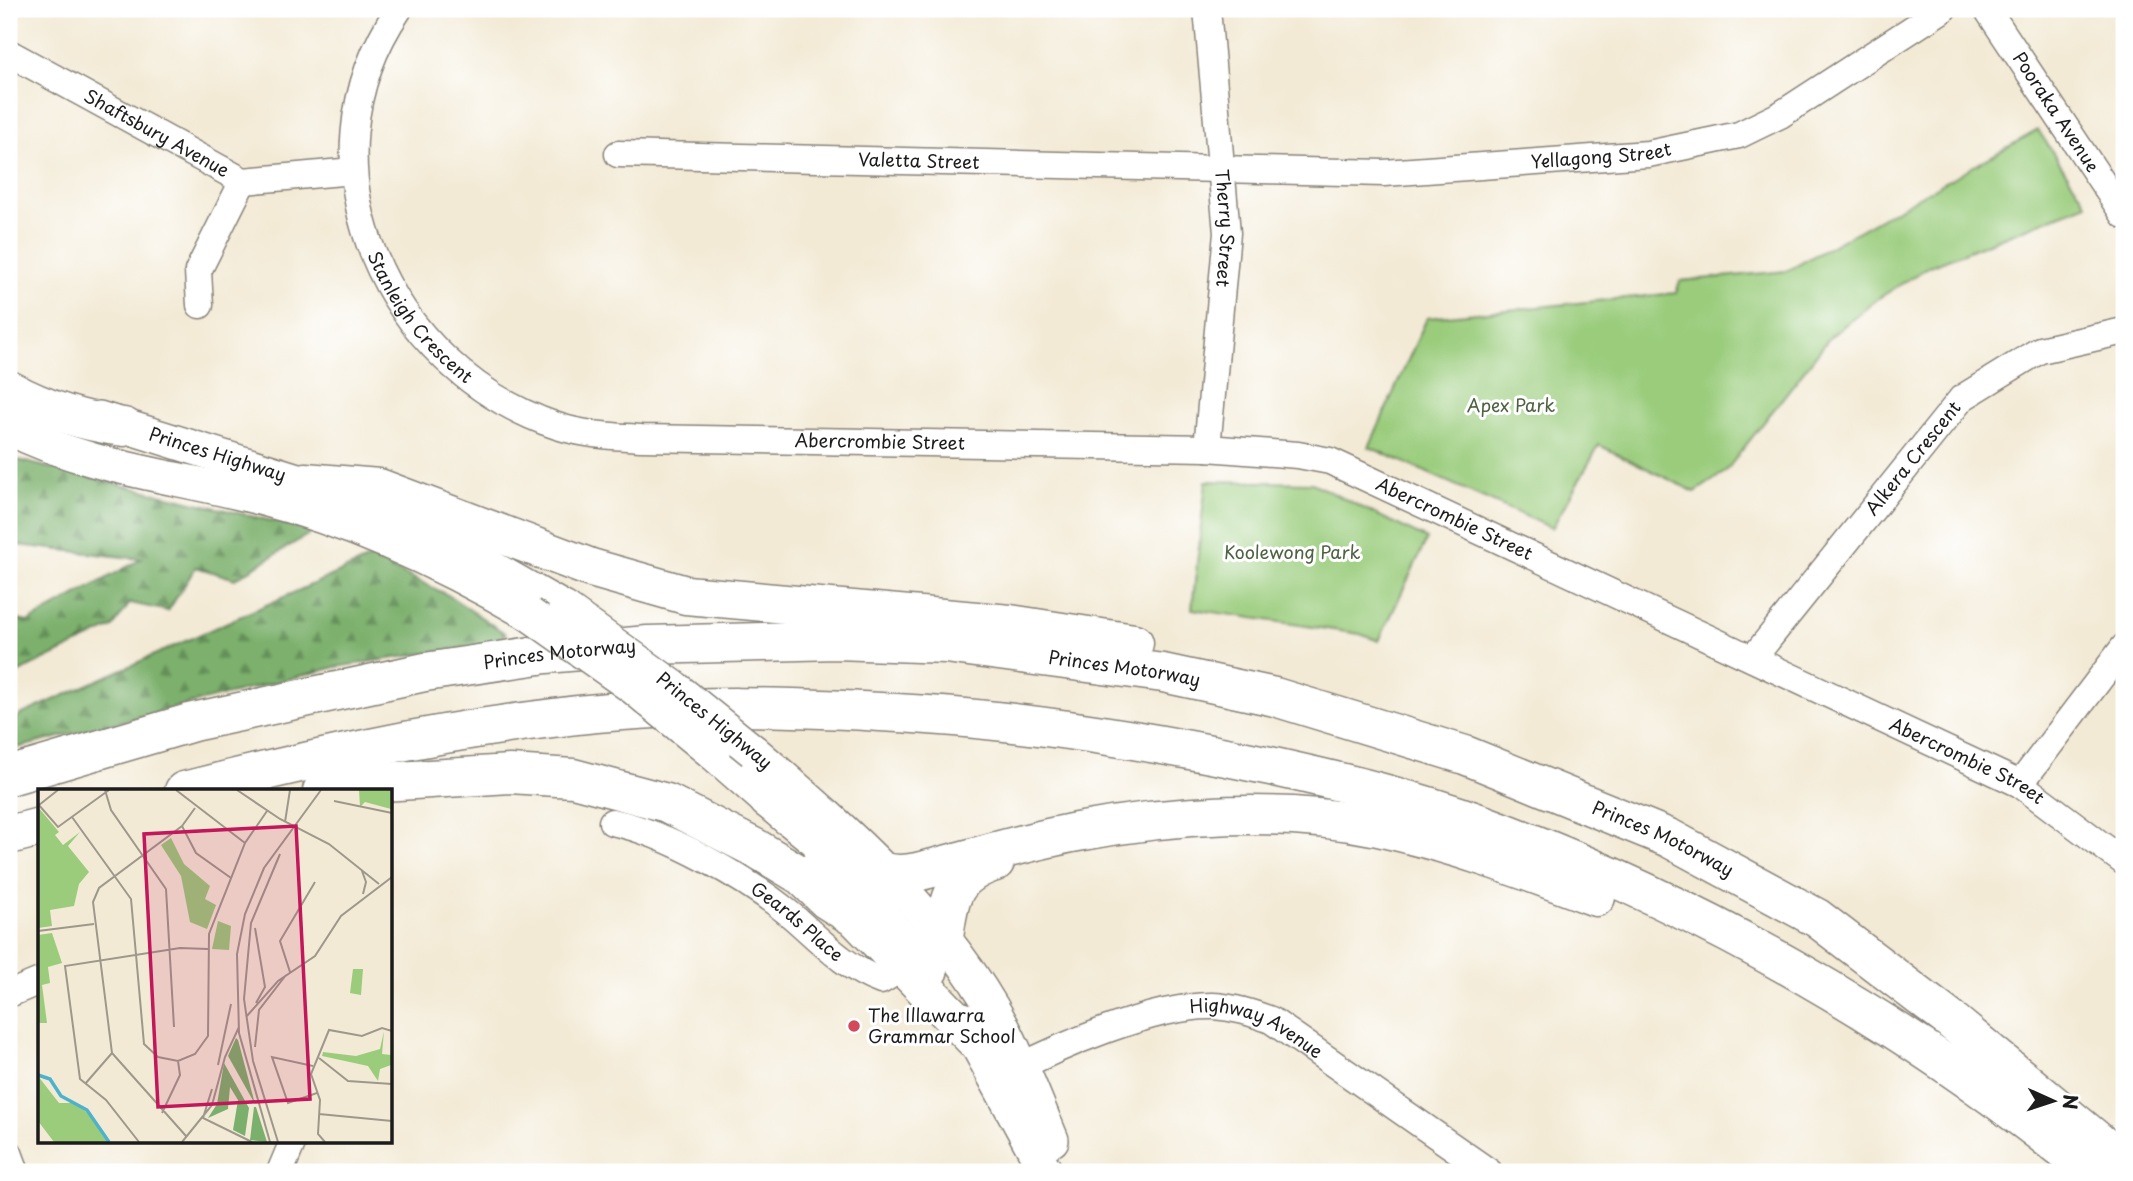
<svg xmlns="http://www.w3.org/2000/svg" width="2133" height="1181" viewBox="0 0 2133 1181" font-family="'Playpen Sans',sans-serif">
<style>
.green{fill:#9acc7c;stroke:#5b744c;stroke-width:2}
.forest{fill:url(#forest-firs);stroke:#4c6644;stroke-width:2}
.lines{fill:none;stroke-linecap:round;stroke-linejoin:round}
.minor-casing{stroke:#888378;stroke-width:29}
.major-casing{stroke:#888378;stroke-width:36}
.highway-casing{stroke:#888378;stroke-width:41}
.minor{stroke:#fff;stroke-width:26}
.major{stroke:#fff;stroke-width:33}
.highway{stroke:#fff;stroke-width:38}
.major-bridge-casing{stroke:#888378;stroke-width:36;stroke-linecap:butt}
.major-bridge{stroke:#fff;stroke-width:33}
.poi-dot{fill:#d1495b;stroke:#fff;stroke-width:2.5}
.labels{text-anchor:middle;stroke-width:6;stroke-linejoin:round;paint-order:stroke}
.street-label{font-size:18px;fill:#1c1c1c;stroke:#fff}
.park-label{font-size:18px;fill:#4e6242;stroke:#fff}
.poi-label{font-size:18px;fill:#1c1c1c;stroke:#fff;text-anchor:start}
.inset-river{fill:none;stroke:#4db2cc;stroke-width:3.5}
.inset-road{fill:none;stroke:#9d988b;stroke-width:2}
.view{fill:#c2185b;fill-opacity:0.15;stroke:#c2185b;stroke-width:3.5}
.inset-edge{fill:none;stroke:#1c1c1c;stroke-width:3.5}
</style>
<defs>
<pattern id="forest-firs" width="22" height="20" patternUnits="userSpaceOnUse" patternTransform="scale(1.75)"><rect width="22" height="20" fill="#7bb06c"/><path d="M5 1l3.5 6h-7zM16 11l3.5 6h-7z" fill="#648e58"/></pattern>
</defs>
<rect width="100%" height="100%" fill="#fff"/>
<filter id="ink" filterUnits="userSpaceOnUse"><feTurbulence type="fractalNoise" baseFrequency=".0143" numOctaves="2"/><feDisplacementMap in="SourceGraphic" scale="14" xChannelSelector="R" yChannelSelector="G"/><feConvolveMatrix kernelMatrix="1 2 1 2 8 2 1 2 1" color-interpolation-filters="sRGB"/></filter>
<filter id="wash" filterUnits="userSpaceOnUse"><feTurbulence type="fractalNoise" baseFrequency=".00686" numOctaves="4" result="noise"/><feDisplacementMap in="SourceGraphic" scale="28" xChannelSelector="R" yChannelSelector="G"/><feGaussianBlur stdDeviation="1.57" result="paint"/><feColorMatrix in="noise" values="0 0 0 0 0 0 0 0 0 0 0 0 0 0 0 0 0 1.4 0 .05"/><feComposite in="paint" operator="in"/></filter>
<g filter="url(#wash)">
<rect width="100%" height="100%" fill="#f3ead5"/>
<g class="green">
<path d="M 2038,130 L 2087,204 L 1930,266 L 1879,298 L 1831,336 L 1725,472 L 1695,492 L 1599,445 L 1552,528 L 1369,447 L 1427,318 L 1676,293 L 1680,281 L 1787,271 Z"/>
<path d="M 1206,481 L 1312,483 L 1427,539 L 1379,641 L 1360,634 L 1192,609 Z"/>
</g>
<g class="forest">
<path d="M 9,458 L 314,531 L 235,579 L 196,567 L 168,611 L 130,603 L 113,627 L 9,677 L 9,618 L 28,622 L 141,559 L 9,544 Z"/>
<path d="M 371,558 L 448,595 L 506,634 L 493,643 L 336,667 L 9,750 L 9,723 L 20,715 Z"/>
</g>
</g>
<g filter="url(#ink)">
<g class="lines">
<defs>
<g id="minor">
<path id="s1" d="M 399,9 C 292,166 386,368 557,426 C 584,435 613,436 641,438 L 1207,448 L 1298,455 L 1330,461 L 2020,784 L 2124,862"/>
<path id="s2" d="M 1207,9 L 1227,233 L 1207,448"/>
<path id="s3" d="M 1987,9 L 2124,215"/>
<path id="s4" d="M 9,53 L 243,181 L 353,171"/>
<path id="s5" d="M 618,154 L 1384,173 L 1648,154 L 1739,135 L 1780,115 L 1943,9"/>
<path d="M 200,305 L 198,271 L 243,181"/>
<path id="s6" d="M 1753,658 L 1962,398 L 2040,350 L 2124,331"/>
<path d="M 2020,784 L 2124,647"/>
<path id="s7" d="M 612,822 C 667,833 748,879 791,915 C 819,939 845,968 881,981 L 917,959"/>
<path d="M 9,994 L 40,981"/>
<path id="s8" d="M 1004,1075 C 1057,1047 1154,1005 1213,1006 C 1234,1007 1252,1013 1271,1020 L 1489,1172"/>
<path d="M 9,1153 L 16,1172"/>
<path d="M 280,1172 L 293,1141"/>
</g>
<g id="major">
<path id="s9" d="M 99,418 L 310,484 L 473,557 L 565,609"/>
<path d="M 9,428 C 87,468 176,476 260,498 C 355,522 445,565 529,614"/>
<path d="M 753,751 C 848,833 943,915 1003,1027 C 1022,1063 1036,1102 1052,1140"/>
<path d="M 713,753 L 787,818"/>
<path d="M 821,851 L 857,887 L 931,971"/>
<path d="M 963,1019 L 1046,1172"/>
</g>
<g id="highway">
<path d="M 9,390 C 44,409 84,422 124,427"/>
<path d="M 305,482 L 379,488 L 591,568 L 686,595 L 1010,624 L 1134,643"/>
<path id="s10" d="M 9,776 L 193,722 L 425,672 L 546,654 L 648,645 L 836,640 L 946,644 L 1163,673 L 1275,697 L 1465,755 L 1669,838 L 1817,918 L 1952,1021 L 2124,1163"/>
<path d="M 184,791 C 306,760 428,733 553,718 C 677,702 803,706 928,715 C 1043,723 1157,742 1270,766 C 1342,782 1415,799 1485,825 C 1704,906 1910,1025 2091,1172"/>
<path d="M 322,791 L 382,782 L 510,774 L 573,778 L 667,803 L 757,849 L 802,876 L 827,900 L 857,919 L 977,1042"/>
<path d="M 768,799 C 811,831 860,885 917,872 C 971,859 1023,842 1077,832 C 1171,814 1284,807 1378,827 C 1452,843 1525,870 1596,897"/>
<path d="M 9,835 L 40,827"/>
<path d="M 944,938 C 949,897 953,875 995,862"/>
</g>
</defs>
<use href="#minor" class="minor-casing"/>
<use href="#major" class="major-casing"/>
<use href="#highway" class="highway-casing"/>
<use href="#minor" class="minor"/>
<use href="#major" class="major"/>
<use href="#highway" class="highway"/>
<defs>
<g id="major-bridge">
<path d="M 565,609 L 675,688 L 753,751"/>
<path d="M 529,614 L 634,688 L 713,753"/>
</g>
</defs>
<use href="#major-bridge" class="major-bridge-casing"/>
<use href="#major-bridge" class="major-bridge"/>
</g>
</g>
<circle class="poi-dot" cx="854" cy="1026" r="7"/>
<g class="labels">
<g class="street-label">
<text dy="6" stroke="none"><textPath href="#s3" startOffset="124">Pooraka Avenue</textPath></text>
<text dy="6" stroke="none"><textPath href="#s4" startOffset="168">Shaftsbury Avenue</textPath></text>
<text dy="6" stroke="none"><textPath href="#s5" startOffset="984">Yellagong Street</textPath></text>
<text dy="6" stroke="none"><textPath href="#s5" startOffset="301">Valetta Street</textPath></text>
<text dy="6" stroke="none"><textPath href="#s2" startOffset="220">Therry Street</textPath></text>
<text dy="6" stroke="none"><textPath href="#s1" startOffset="336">Stanleigh Crescent</textPath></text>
<text dy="6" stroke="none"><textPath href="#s1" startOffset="840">Abercrombie Street</textPath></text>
<text dy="6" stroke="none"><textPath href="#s9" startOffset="124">Princes Highway</textPath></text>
<text dy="6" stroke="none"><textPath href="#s6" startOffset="256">Alkera Crescent</textPath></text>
<text dy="6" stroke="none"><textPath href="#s1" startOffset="1428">Abercrombie Street</textPath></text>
<text dy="6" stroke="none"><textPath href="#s10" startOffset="565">Princes Motorway</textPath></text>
<text dy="6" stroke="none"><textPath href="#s10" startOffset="1132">Princes Motorway</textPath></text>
<text transform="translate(714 721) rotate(39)" y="6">Princes Highway</text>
<text dy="6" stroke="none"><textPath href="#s1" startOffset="1995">Abercrombie Street</textPath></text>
<text dy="6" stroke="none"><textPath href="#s10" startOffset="1699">Princes Motorway</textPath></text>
<text dy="6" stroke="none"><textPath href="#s7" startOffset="212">Geards Place</textPath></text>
<text dy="6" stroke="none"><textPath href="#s8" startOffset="270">Highway Avenue</textPath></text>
</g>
<g class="park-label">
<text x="1511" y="412">Apex Park</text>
<text x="1292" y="559">Koolewong Park</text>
</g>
<g class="poi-label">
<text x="868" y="1022">The Illawarra<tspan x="868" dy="21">Grammar School</tspan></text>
</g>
</g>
<g transform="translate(38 789)">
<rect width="354" height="354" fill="#f3ead5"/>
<path d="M 321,1 L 353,1 L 353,20 L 327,13 L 322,18 ZM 0,18 L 21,43 L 17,46 L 25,56 L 42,43 L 30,57 L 51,83 L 41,95 L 36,117 L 12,121 L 14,137 L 0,139 ZM 133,49 L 146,75 L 172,97 L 167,110 L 178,116 L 169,140 L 152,133 L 143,87 L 123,56 ZM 180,132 L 193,137 L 191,161 L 174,160 ZM 14,144 L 24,174 L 10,178 L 12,194 L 4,196 L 9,234 L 0,234 L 0,146 ZM 315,180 L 325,180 L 323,206 L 312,204 ZM 346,242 L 344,265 L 353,266 L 353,276 L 342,280 L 340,292 L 330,277 L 284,267 L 285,263 L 318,267 L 342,260 ZM 0,287 L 21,314 L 36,314 L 50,324 L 69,353 L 16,353 L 0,332 Z" fill="#9acc7c"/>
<path d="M 198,249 L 200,251 L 217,315 L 190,267 ZM 186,274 L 211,319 L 207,347 L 195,341 L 200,311 L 192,298 L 190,320 L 170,329 L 179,315 ZM 216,318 L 218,318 L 229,353 L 212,351 Z" fill="#7bb06c"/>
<path class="inset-river" d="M 0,286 L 12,290 L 23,307 L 49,321 L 71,353"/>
<path class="inset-road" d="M 67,1 L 73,21 L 128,100 L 136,238M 138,1 L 207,54M 199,1 L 242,30 L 291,55 L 341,95M 296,12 L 354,24M 0,15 L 20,38 L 71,1M 1,16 L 20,1M 34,28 L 93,110 L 106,255 L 120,268 L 140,272 L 157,265 L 170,247 L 171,145 L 207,54 L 229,22M 247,33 L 252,1M 144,37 L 158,64 L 193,89M 324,82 L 328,93 L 325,105M 217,139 L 227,198 L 218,214M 0,142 L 56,135M 252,183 L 242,152 L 277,93M 208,228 L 240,192 L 277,167 L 303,127 L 354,88M 217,258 L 221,221 L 248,186M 281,269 L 310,292 L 354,295M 180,276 L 193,215M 275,277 L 234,268 L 250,314 L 279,304M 47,295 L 74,264M 174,300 L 165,329 L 214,353M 124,324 L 142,286 L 140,272M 281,325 L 354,332M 148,347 L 74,264 L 55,113 L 61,99 L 144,37 L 157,19M 101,353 L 68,311 L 42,290 L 27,177 L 142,159 L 170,160M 144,353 L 174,316 L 187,268 L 201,238M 232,353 L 201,244 L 199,165 L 207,125 L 226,79 L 283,1M 240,353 L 215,272 L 206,210 L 213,134 L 242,65M 287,353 L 280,345 L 282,311 L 273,285 L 291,241 L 324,247 L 344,239 L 354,242"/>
<path class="view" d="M 258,37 L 272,310 L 120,318 L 106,45 Z"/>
<rect width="354" height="354" class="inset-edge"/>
</g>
<rect width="2133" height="1181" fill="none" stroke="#fff" stroke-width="35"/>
<g transform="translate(2053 1101) rotate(93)" stroke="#ffffff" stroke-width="5" paint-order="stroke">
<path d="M0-5L12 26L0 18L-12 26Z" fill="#1c1c1c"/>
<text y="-10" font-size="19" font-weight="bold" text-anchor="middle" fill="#1c1c1c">N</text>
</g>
</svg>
